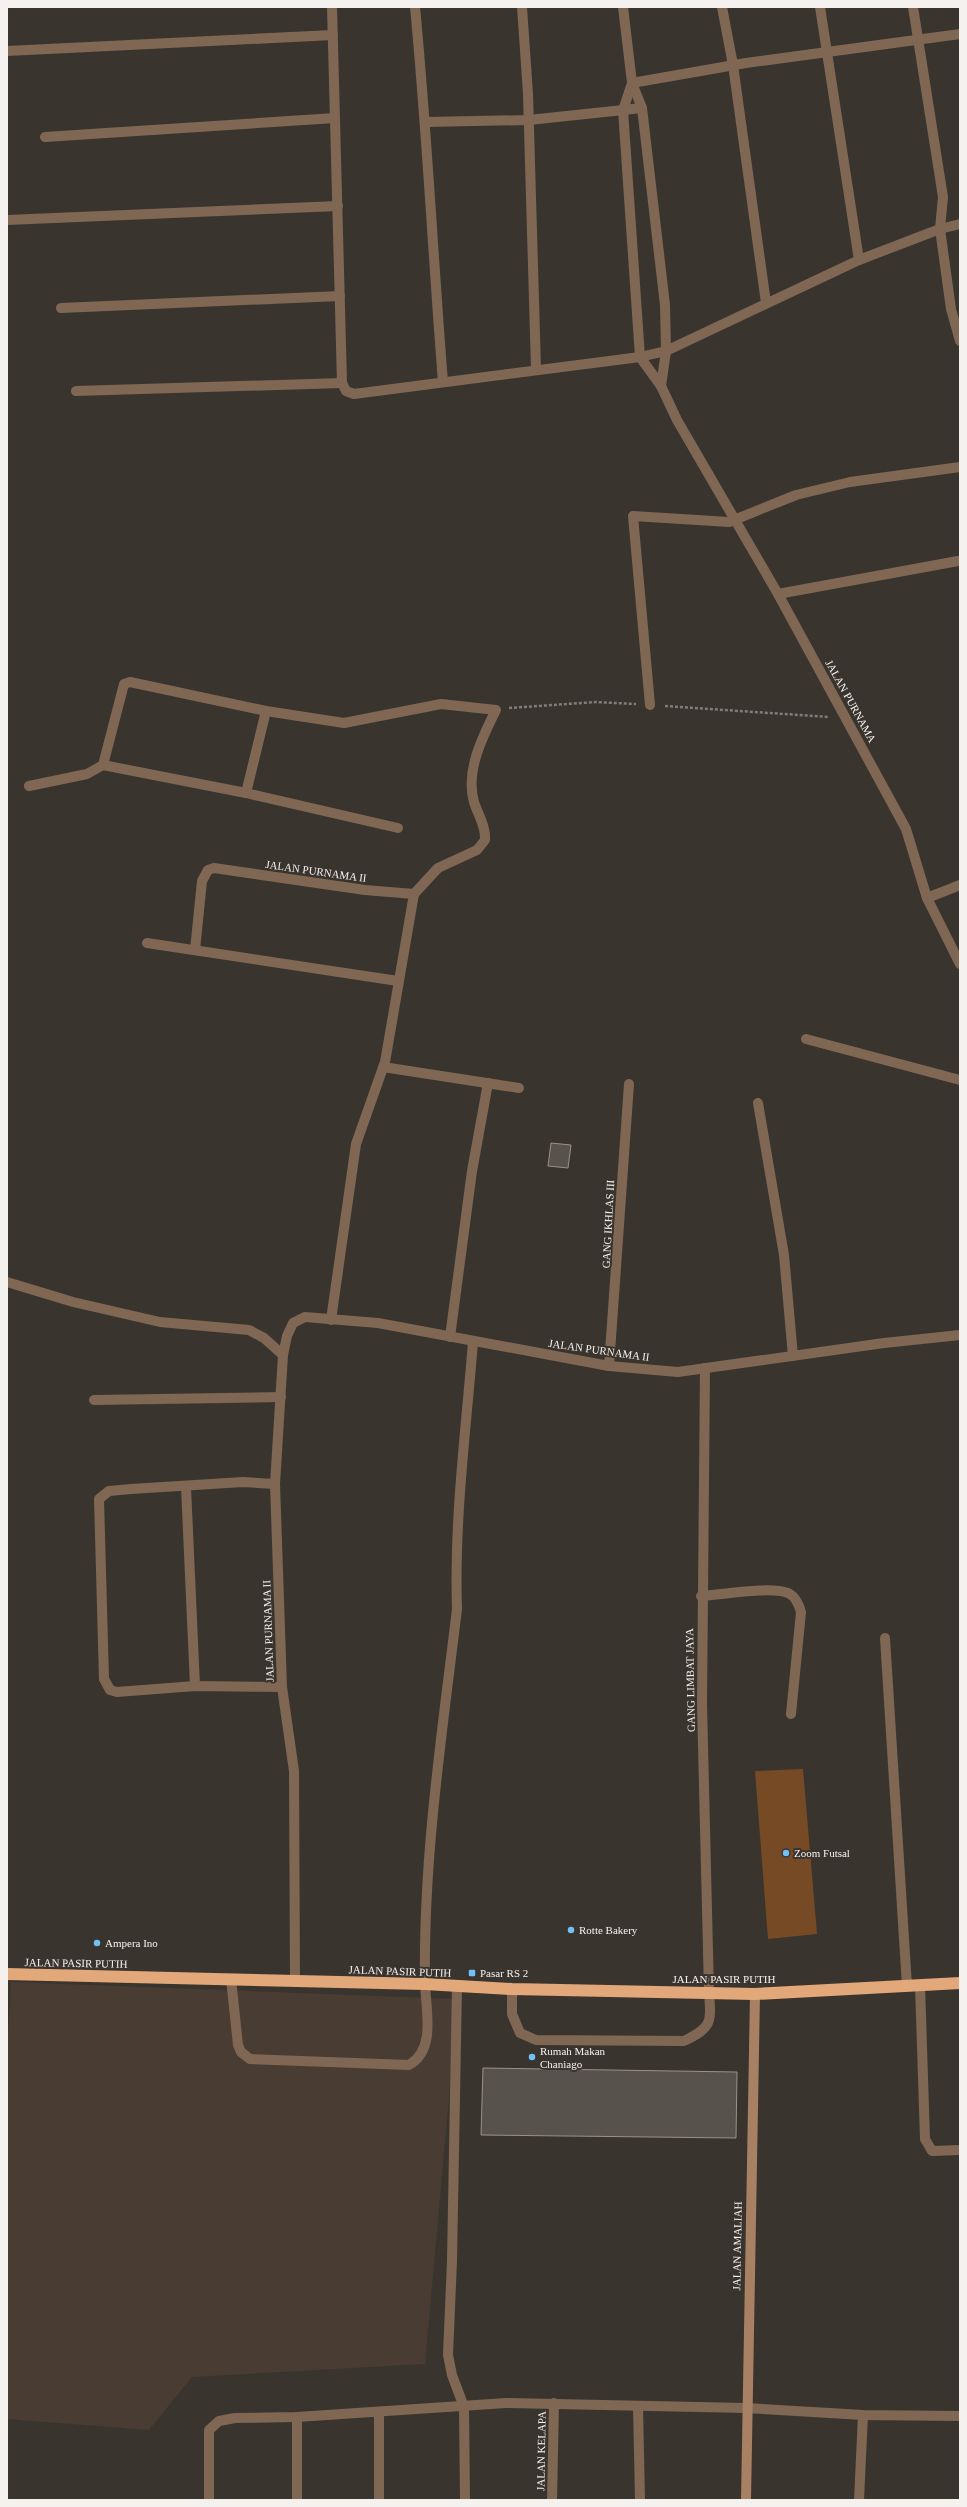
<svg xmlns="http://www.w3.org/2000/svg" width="967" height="2507" viewBox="0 0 967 2507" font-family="Georgia,serif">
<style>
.built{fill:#483c33}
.green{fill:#764a24}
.building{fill:#58524c;stroke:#99928c}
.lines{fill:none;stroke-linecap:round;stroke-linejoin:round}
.path{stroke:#827c78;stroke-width:2.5;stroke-dasharray:3 2;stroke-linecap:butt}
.lane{stroke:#7f6754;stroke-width:10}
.street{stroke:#7f6754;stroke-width:10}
.secondary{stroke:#a88164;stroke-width:10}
.highway{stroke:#e3a879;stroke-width:12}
.poi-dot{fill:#72c1f5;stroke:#3a342f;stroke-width:1.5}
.labels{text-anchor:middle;stroke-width:4;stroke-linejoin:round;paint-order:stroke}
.street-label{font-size:11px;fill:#f5f1ee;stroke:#3a342f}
.poi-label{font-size:11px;fill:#f5f1ee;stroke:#3a342f;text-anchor:start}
</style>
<rect width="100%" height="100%" fill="#3a342f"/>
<path class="built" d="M 11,1982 L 458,1999 L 425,2364 L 192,2377 L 149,2430 L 7,2419 L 7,2050 Z"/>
<path class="green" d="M 803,1769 L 817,1934 L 768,1939 L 755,1771 Z"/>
<g class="building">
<path d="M 551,1143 L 571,1145 L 568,1168 L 548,1166 Z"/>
<path d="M 483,2068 L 737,2072 L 736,2138 L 481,2135 Z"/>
</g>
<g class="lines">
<g class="path">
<path d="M 665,706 L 829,717"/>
<path d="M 509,708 L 596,702 L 636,704"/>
</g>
<g class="lane">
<path d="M 806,1039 L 960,1080"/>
<path d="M 7,1282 L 73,1302 L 160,1322 L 249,1330 L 264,1338 L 283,1355"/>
<path d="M 231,1979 L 238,2045 L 241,2052 L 250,2059 L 409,2065 C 436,2050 426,2011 425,1984"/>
<path d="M 512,1989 L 512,2014 L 520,2033 L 536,2040 L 684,2041 C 713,2027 711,2022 709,1992"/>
</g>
<g class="street">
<path d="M 332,7 L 342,383 L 346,391 L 354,394 L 640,357 L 666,351 L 859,260 L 940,229 L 943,197 L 913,7"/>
<path d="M 415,7 C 427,132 433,257 443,382"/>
<path d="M 522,7 L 528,94 L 536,369"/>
<path d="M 623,7 L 632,83 L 642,108 L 665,305 L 666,351 L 661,386"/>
<path d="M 722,7 L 733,65 L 766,303"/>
<path d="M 820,7 L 859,260"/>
<path d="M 7,51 L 333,35"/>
<path d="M 632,83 L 623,110 L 640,357 L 661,386 L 677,420 L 778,594 L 906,829 L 927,898 L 960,964"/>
<path d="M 632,83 L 746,63 L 960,34"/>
<path d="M 426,122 L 529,120 L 642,108"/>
<path d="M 45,137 L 335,118"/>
<path d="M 7,220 L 338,206"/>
<path d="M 960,224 L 940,229 L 951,309 L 960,341"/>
<path d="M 61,308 L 340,296"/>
<path d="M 76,391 L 342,383"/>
<path d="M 778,594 L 958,561"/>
<path d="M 650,705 L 633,516 L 729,522 L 796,495 L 850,482 L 960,467"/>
<path d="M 266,711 L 246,793 L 398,828"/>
<path d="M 103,765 L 246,793"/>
<path d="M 29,786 L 87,774 L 103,765 L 124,684 L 130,682 L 266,711 L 344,723 L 441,704 L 496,710 C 483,736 465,771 474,802 C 478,815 486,826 485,840 L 477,850 L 438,868 L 414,894"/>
<path d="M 927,898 L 960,885"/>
<path d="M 147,943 L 398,981"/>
<path d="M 195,950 L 202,881 L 208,870 L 214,868 L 365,890 L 414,894 L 385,1062 L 356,1144 L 331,1320"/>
<path d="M 383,1067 L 519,1088"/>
<path d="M 758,1103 L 784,1255 L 793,1356"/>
<path d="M 450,1337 L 472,1171 L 488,1083"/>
<path d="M 609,1366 L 629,1084"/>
<path d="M 705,1368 L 702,1704 L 709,1992"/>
<path d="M 94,1400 L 281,1397"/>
<path d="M 275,1484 L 243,1482 L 131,1489 L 109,1491 L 99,1499 L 104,1679 L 110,1690 L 117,1692 L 195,1686 L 282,1687"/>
<path d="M 186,1487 L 195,1686"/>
<path d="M 701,1596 C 722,1595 769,1586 788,1593 C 795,1596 799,1605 801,1612 L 791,1714"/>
<path d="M 885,1638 L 907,1986"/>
<path d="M 295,1980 L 294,1771 L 282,1687 L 275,1484 L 283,1355 L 287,1336 L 293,1323 L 305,1317 L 378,1323 L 609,1366 L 678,1372 L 884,1343 L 960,1335"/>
<path d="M 425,1984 C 423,1858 442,1734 457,1609 C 454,1520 466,1430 473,1342"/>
<path d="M 920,1985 L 925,2139 L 932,2151 L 960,2150"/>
<path d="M 457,1986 L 452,2261 L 448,2355 L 452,2375 L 464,2407 L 465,2500"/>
<path d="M 638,2407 L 640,2500"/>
<path d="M 379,2412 L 379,2500"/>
<path d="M 209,2500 L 209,2430 L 219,2421 L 235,2418 L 297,2417 L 506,2403 L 746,2408 L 863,2415 L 960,2416"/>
<path d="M 297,2500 L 297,2417"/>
<path d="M 552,2500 L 554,2403"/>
<path d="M 859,2500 L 863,2415"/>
</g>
<path class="secondary" d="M 746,2500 L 755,1994"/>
<path class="highway" d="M 7,1974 L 425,1984 L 512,1989 L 755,1994 L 960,1983"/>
</g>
<g class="poi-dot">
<circle cx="786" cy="1853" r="4"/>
<circle cx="571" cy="1930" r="4"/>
<circle cx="97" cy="1943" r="4"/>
<rect x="468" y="1969" width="8" height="8" rx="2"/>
<circle cx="532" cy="2057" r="4"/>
</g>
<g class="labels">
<g class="street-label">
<text transform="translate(851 701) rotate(61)" y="4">JALAN PURNAMA</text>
<text transform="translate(316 871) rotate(8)" y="4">JALAN PURNAMA II</text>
<text transform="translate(608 1224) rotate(-87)" y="4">GANG IKHLAS III</text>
<text transform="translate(599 1350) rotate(8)" y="4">JALAN PURNAMA II</text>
<text transform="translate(268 1631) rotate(-92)" y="4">JALAN PURNAMA II</text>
<text transform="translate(690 1680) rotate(-91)" y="4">GANG LIMBAT JAYA</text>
<text transform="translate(76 1963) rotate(1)" y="4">JALAN PASIR PUTIH</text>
<text transform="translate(400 1971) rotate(2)" y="4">JALAN PASIR PUTIH</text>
<text x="724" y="1983">JALAN PASIR PUTIH</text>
<text transform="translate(737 2246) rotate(-89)" y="4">JALAN AMALIAH</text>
<text transform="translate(541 2451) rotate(-89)" y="4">JALAN KELAPA</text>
</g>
<g class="poi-label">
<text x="794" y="1857">Zoom Futsal</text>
<text x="579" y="1934">Rotte Bakery</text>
<text x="105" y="1947">Ampera Ino</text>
<text x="480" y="1977">Pasar RS 2</text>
<text x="540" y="2055">Rumah Makan<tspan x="540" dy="13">Chaniago</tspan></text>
</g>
</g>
<rect width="967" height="2507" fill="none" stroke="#f5f1ee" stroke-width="16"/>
</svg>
